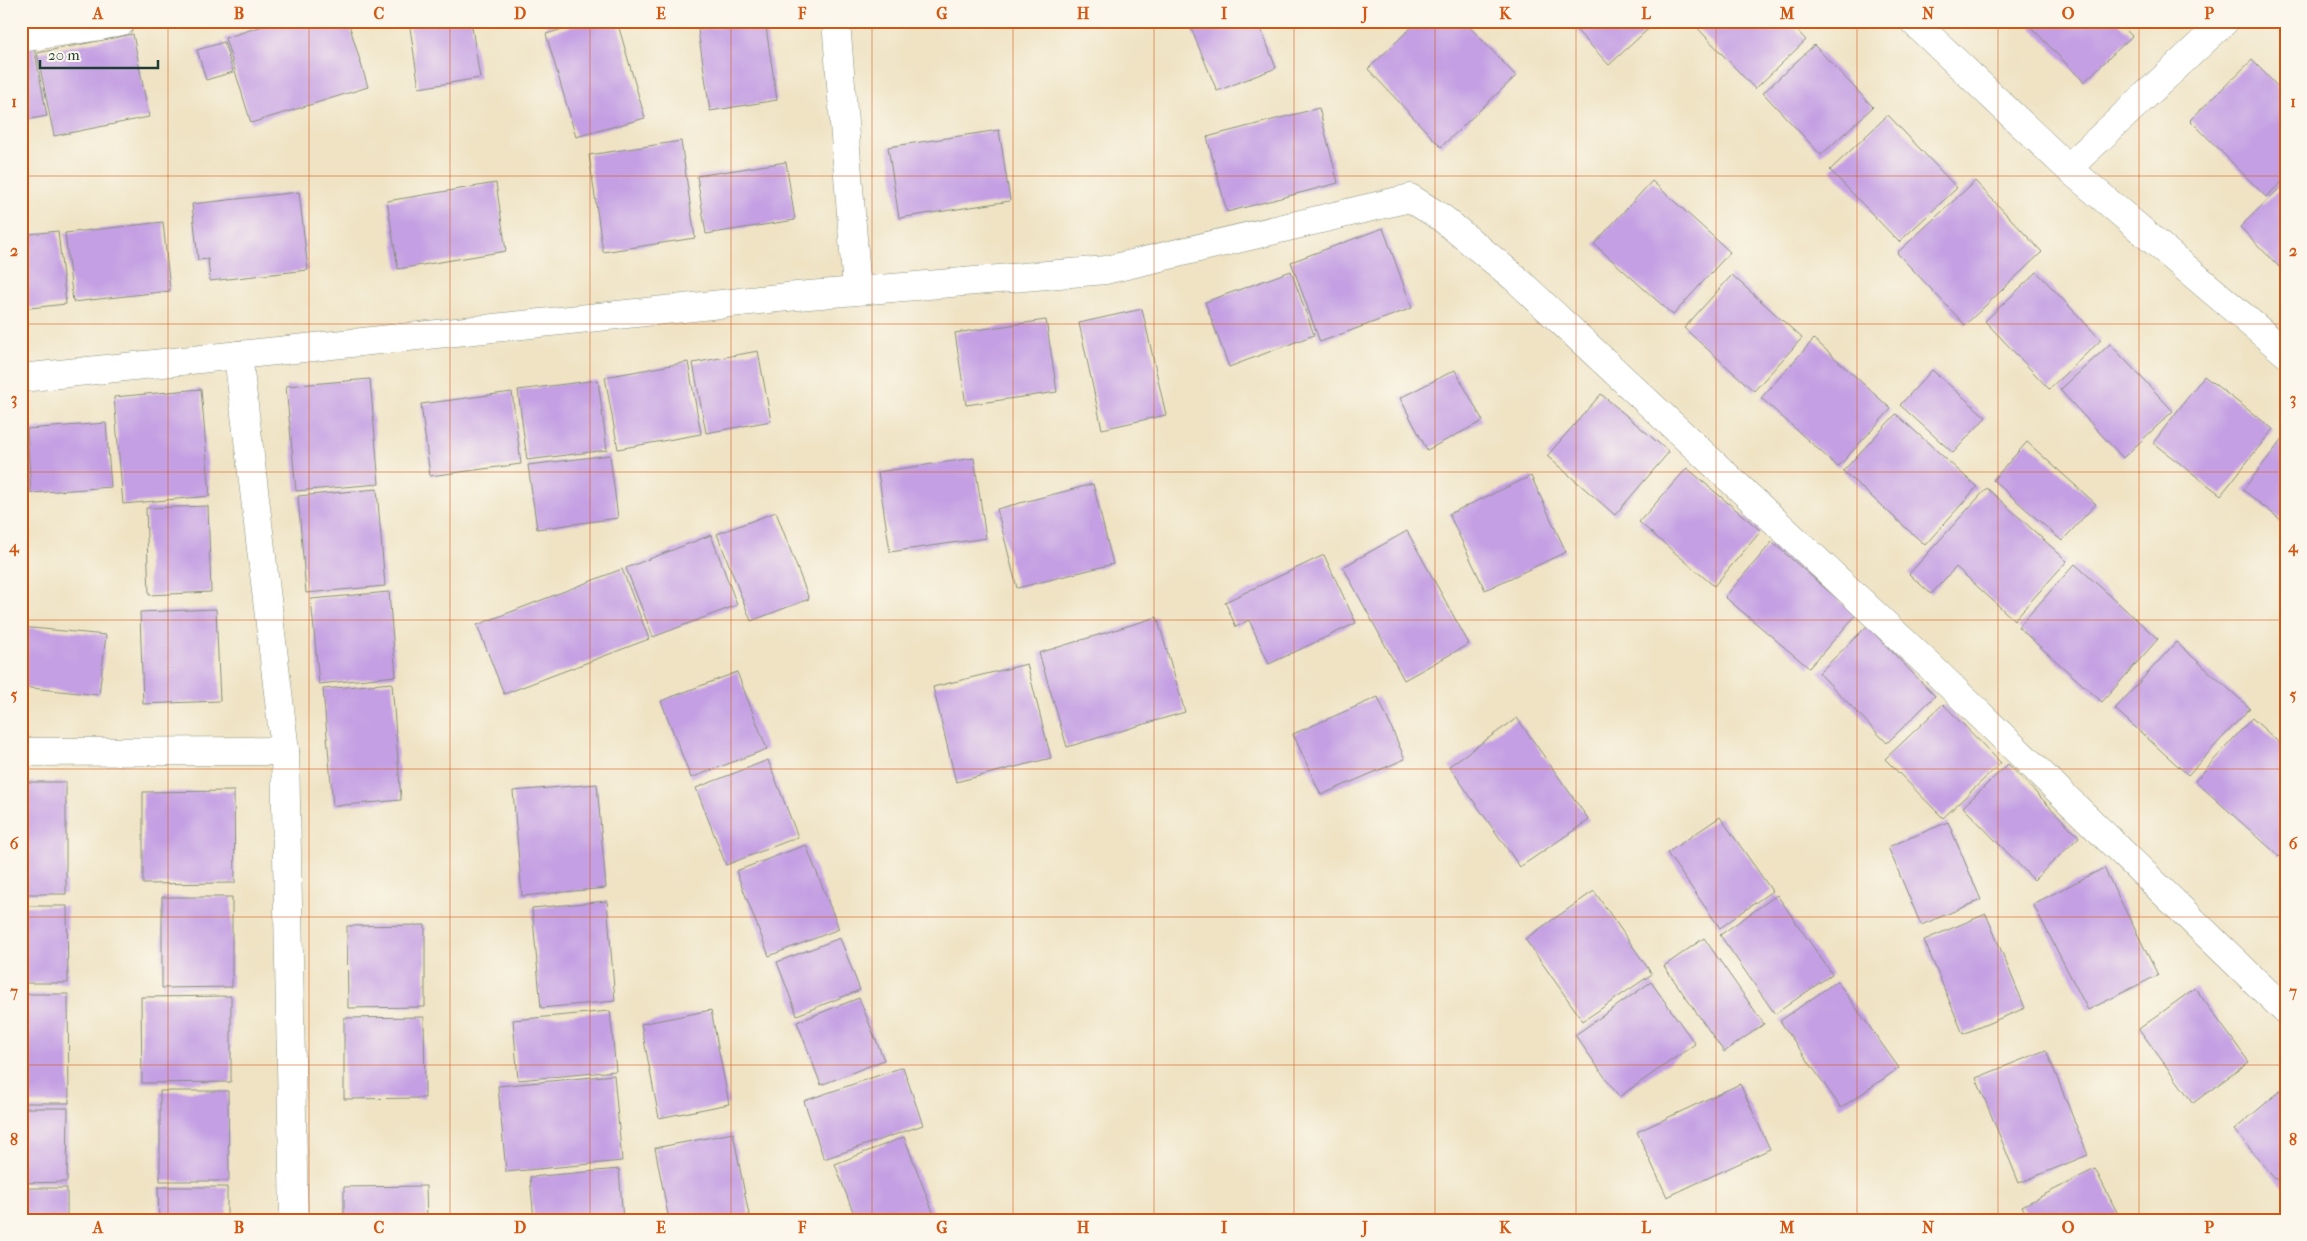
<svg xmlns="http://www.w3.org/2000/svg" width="2307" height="1241" viewBox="0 0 2307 1241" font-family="'IM FELL French Canon',serif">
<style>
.building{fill:#c49fe3}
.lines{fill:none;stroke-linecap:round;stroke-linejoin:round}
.minor-casing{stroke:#87907c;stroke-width:29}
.minor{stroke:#fff;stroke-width:28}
.grid{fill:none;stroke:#d45610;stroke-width:1;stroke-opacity:0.55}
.neatline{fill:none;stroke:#d45610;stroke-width:2}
.grid-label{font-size:16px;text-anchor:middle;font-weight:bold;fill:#d45610}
</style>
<rect width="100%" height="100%" fill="#fbf7ec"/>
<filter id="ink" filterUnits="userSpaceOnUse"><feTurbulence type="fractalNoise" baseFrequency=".02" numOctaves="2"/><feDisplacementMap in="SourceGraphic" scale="10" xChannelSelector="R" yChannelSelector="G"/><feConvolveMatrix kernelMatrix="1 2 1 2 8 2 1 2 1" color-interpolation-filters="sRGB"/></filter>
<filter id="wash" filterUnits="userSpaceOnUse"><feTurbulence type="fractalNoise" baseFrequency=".0096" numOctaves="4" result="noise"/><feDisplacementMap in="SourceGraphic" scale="20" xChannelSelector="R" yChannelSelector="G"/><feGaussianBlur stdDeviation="1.12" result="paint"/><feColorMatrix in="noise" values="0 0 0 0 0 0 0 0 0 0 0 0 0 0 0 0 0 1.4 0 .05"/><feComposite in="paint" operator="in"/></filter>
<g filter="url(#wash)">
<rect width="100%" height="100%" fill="#efe3c4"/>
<g id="blocks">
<g class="building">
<path d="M 278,21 L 348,21 L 368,87 L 251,123 L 225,38 Z"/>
<path d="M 409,21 L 471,21 L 480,78 L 419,88 Z"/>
<path d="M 545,21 L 566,21 L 566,22 L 547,28 Z"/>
<path d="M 590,21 L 617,21 L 645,118 L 576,137 L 546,34 Z"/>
<path d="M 758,21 L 765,21 L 777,100 L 710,111 L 698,30 Z"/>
<path d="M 1188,21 L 1258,21 L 1276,68 L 1217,91 Z"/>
<path d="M 1418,21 L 1464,21 L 1516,76 L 1441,147 L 1368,69 Z"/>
<path d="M 1568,21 L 1657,21 L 1609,65 Z"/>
<path d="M 1691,21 L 1788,21 L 1806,40 L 1755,89 Z"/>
<path d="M 2025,21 L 2117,21 L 2132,36 L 2084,82 Z"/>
<path d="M 133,34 L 149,117 L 54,136 L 37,53 Z"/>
<path d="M 224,42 L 233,72 L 206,80 L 197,50 Z"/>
<path d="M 1814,45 L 1873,107 L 1821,155 L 1763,93 Z"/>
<path d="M 34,47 L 47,116 L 21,121 L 21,49 Z"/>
<path d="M 2252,60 L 2286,95 L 2286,178 L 2266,197 L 2190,120 Z"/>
<path d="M 1319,108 L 1338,183 L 1227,212 L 1207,137 Z"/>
<path d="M 1888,115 L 1957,188 L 1899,242 L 1830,170 Z"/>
<path d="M 999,130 L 1010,201 L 899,218 L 888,147 Z"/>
<path d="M 681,141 L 695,238 L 603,252 L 589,155 Z"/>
<path d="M 786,162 L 795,220 L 706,234 L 697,176 Z"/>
<path d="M 1652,181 L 1730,252 L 1673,315 L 1594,244 Z"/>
<path d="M 1975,181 L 2042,252 L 1965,325 L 1897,253 Z"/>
<path d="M 2286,182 L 2286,274 L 2240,227 Z"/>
<path d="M 496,183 L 506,251 L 398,269 L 387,201 Z"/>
<path d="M 299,192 L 308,270 L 210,281 L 208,259 L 198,260 L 192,204 Z"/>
<path d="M 163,222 L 170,291 L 73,302 L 65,233 Z"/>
<path d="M 1383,228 L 1412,308 L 1320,342 L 1291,262 Z"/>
<path d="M 58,231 L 66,304 L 21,309 L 21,235 Z"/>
<path d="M 1291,271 L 1314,335 L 1229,367 L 1205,302 Z"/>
<path d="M 2037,272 L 2101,340 L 2049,389 L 1985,321 Z"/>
<path d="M 1732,275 L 1802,338 L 1754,391 L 1684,328 Z"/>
<path d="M 1142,309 L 1166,415 L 1102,429 L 1079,323 Z"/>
<path d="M 1046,320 L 1057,392 L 966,405 L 955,333 Z"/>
<path d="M 1814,339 L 1891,409 L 1838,467 L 1761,398 Z"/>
<path d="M 2110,344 L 2173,411 L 2123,458 L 2060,390 Z"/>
<path d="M 758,351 L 771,421 L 706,433 L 693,363 Z"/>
<path d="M 688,362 L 701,434 L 618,449 L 605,377 Z"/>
<path d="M 1455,370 L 1483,421 L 1427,450 L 1400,398 Z"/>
<path d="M 1932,370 L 1986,417 L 1953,453 L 1900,405 Z"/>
<path d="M 2204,376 L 2273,429 L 2221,495 L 2153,443 Z"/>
<path d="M 370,379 L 379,484 L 296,491 L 286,386 Z"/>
<path d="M 598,380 L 607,450 L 527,460 L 518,390 Z"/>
<path d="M 201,389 L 210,496 L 123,504 L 114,397 Z"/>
<path d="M 512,392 L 521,464 L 430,476 L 421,404 Z"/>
<path d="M 1601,394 L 1669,452 L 1615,515 L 1547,456 Z"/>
<path d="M 1896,414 L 1977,487 L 1925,545 L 1843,471 Z"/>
<path d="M 106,423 L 111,487 L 31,493 L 27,429 Z"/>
<path d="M 2284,437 L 2286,438 L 2286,524 L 2243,490 Z"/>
<path d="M 2027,442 L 2096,504 L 2062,541 L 1993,480 Z"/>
<path d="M 610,455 L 618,518 L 537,529 L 528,465 Z"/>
<path d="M 974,458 L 986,538 L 890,552 L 878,472 Z"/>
<path d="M 1687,468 L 1761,531 L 1714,586 L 1639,522 Z"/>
<path d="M 1531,476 L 1566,552 L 1485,590 L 1449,514 Z"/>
<path d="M 1093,484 L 1113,564 L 1017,588 L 997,509 Z"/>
<path d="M 1987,488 L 2067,561 L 2014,620 L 1956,567 L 1931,594 L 1909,574 Z"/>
<path d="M 377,489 L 385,586 L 306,593 L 298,496 Z"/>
<path d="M 208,506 L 211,592 L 149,595 L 146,508 Z"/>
<path d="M 776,512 L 809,599 L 751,621 L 717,534 Z"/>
<path d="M 1407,531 L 1469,644 L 1404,680 L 1343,567 Z"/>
<path d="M 711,535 L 737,605 L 653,637 L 626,568 Z"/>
<path d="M 1772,542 L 1856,615 L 1809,668 L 1725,597 Z"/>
<path d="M 1324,555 L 1356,623 L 1269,664 L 1249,620 L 1236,627 L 1225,602 Z"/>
<path d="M 2075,564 L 2158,639 L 2102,702 L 2018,627 Z"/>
<path d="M 622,569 L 649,639 L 504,694 L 477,625 Z"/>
<path d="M 389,592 L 396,676 L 319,684 L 311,599 Z"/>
<path d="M 216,609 L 220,701 L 143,704 L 140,612 Z"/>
<path d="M 1157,617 L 1185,712 L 1067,747 L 1039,653 Z"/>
<path d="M 1867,626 L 1935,696 L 1887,743 L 1819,673 Z"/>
<path d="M 21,627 L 106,635 L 99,695 L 21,687 Z"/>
<path d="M 2176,642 L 2250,708 L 2188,775 L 2115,709 Z"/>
<path d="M 1027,664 L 1051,758 L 956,782 L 933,687 Z"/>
<path d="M 737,672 L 767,749 L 691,778 L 661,701 Z"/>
<path d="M 392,683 L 401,800 L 333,806 L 323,689 Z"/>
<path d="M 1378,697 L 1405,759 L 1321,795 L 1293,734 Z"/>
<path d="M 1943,704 L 2001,763 L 1943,818 L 1885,759 Z"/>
<path d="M 1517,718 L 1589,820 L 1520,867 L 1449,766 Z"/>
<path d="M 2252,718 L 2286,749 L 2286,848 L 2279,856 L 2195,781 Z"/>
<path d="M 768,760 L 798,837 L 726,865 L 696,788 Z"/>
<path d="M 2008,764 L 2079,837 L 2034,880 L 1963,807 Z"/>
<rect x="21" y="782" width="45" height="112"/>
<path d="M 597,784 L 606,888 L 522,896 L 513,791 Z"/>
<path d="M 234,791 L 235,883 L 143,884 L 143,792 Z"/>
<path d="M 1720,817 L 1772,891 L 1720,928 L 1667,853 Z"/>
<path d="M 1948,822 L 1981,900 L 1921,925 L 1888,847 Z"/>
<path d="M 806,845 L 839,929 L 769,956 L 736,871 Z"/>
<path d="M 2104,868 L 2158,975 L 2088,1010 L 2033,904 Z"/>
<path d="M 1594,891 L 1652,974 L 1583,1021 L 1525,939 Z"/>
<path d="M 1777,895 L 1832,974 L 1775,1014 L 1720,935 Z"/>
<path d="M 162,897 L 232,897 L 232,987 L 162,988 Z"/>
<path d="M 607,901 L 615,1001 L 541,1008 L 532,908 Z"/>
<path d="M 21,906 L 67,906 L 68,983 L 21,983 Z"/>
<path d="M 1986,914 L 2025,1008 L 1963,1034 L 1924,940 Z"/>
<path d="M 425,925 L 425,1007 L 348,1008 L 347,926 Z"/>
<path d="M 840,938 L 860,990 L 797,1015 L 777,962 Z"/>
<path d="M 1704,938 L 1764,1024 L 1724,1052 L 1664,966 Z"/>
<path d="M 1837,981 L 1899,1068 L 1841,1108 L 1780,1021 Z"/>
<path d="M 1651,982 L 1695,1044 L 1619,1097 L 1575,1035 Z"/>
<path d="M 2195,988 L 2249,1062 L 2193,1103 L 2139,1029 Z"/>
<path d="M 21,994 L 68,994 L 69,1103 L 21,1103 Z"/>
<path d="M 231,996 L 231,1082 L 142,1083 L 141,997 Z"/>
<path d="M 859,998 L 884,1060 L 821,1085 L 797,1022 Z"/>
<path d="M 711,1010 L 729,1104 L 659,1118 L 641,1024 Z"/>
<path d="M 610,1011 L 616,1071 L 518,1080 L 513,1020 Z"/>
<path d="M 424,1017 L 425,1098 L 344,1099 L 344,1018 Z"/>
<path d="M 2046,1050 L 2088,1155 L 2019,1183 L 1976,1078 Z"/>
<path d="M 903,1067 L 923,1125 L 824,1159 L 804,1101 Z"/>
<path d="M 614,1075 L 622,1161 L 506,1172 L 498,1086 Z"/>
<path d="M 1740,1084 L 1770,1149 L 1667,1197 L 1637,1132 Z"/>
<path d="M 2286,1086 L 2286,1191 L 2234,1130 Z"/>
<path d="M 160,1091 L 228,1091 L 229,1181 L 160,1181 Z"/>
<path d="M 21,1108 L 68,1108 L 67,1182 L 21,1183 Z"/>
<path d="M 733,1133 L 750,1220 L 669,1220 L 655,1148 Z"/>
<path d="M 904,1137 L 936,1220 L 856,1220 L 835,1164 Z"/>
<path d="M 619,1169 L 623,1220 L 534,1220 L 530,1177 Z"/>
<path d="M 2095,1169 L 2121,1220 L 2029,1220 L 2022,1206 Z"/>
<path d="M 426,1186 L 427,1220 L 344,1220 L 344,1187 Z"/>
<path d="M 158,1187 L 227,1187 L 227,1220 L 159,1220 Z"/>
<rect x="21" y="1188" width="46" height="32"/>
</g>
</g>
</g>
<g filter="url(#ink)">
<use href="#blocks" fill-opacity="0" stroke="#87907c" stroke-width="1"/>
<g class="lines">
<defs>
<g id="minor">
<path d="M 836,21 L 857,290"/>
<path d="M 1913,21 L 2068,168 L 2286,353"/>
<path d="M 21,38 L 101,26 L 122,21"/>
<path d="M 2068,168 L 2225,21"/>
<path d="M 238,355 L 285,751 L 294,1220"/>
<path d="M 21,378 L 797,296 L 1106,270 L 1410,198 L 1442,218 L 1515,278 L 1931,667 L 2286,1011"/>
<path d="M 21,752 L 285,751"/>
</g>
</defs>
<use href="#minor" class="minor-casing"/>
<use href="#minor" class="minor"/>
</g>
</g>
<path class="grid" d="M 168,21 L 168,1220M 309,21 L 309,1220M 450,21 L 450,1220M 590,21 L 590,1220M 731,21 L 731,1220M 872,21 L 872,1220M 1013,21 L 1013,1220M 1154,21 L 1154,1220M 1294,21 L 1294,1220M 1435,21 L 1435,1220M 1576,21 L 1576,1220M 1716,21 L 1716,1220M 1857,21 L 1857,1220M 1998,21 L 1998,1220M 2139,21 L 2139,1220M 21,176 L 2286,176M 21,324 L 2286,324M 21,472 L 2286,472M 21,620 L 2286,620M 21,769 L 2286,769M 21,917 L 2286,917M 21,1065 L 2286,1065"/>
<rect width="2307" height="1241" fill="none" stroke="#fbf7ec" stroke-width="55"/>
<path d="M40 60v8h118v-8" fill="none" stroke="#1f3d34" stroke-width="2.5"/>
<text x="48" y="60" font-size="15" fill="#1f3d34" stroke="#fbf7ec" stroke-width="4" paint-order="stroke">20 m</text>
<rect x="28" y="28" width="2252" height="1186" class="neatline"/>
<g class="grid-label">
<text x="98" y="19">A</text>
<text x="239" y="19">B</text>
<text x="379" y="19">C</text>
<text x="520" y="19">D</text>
<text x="661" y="19">E</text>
<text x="802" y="19">F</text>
<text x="942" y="19">G</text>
<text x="1083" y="19">H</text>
<text x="1224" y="19">I</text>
<text x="1365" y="19">J</text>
<text x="1505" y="19">K</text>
<text x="1646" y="19">L</text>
<text x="1787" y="19">M</text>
<text x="1928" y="19">N</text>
<text x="2068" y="19">O</text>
<text x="2209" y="19">P</text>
<text x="14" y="107">1</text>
<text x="2293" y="107">1</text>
<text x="14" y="256">2</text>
<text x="2293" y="256">2</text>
<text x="14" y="404">3</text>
<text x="2293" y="404">3</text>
<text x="14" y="552">4</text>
<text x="2293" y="552">4</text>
<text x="14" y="700">5</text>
<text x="2293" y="700">5</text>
<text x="14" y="849">6</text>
<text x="2293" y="849">6</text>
<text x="14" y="997">7</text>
<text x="2293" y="997">7</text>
<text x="14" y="1145">8</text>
<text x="2293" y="1145">8</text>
<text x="98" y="1233">A</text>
<text x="239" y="1233">B</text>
<text x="379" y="1233">C</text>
<text x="520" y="1233">D</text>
<text x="661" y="1233">E</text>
<text x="802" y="1233">F</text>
<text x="942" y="1233">G</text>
<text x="1083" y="1233">H</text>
<text x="1224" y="1233">I</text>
<text x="1365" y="1233">J</text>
<text x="1505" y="1233">K</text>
<text x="1646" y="1233">L</text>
<text x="1787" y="1233">M</text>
<text x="1928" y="1233">N</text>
<text x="2068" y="1233">O</text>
<text x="2209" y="1233">P</text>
</g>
</svg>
